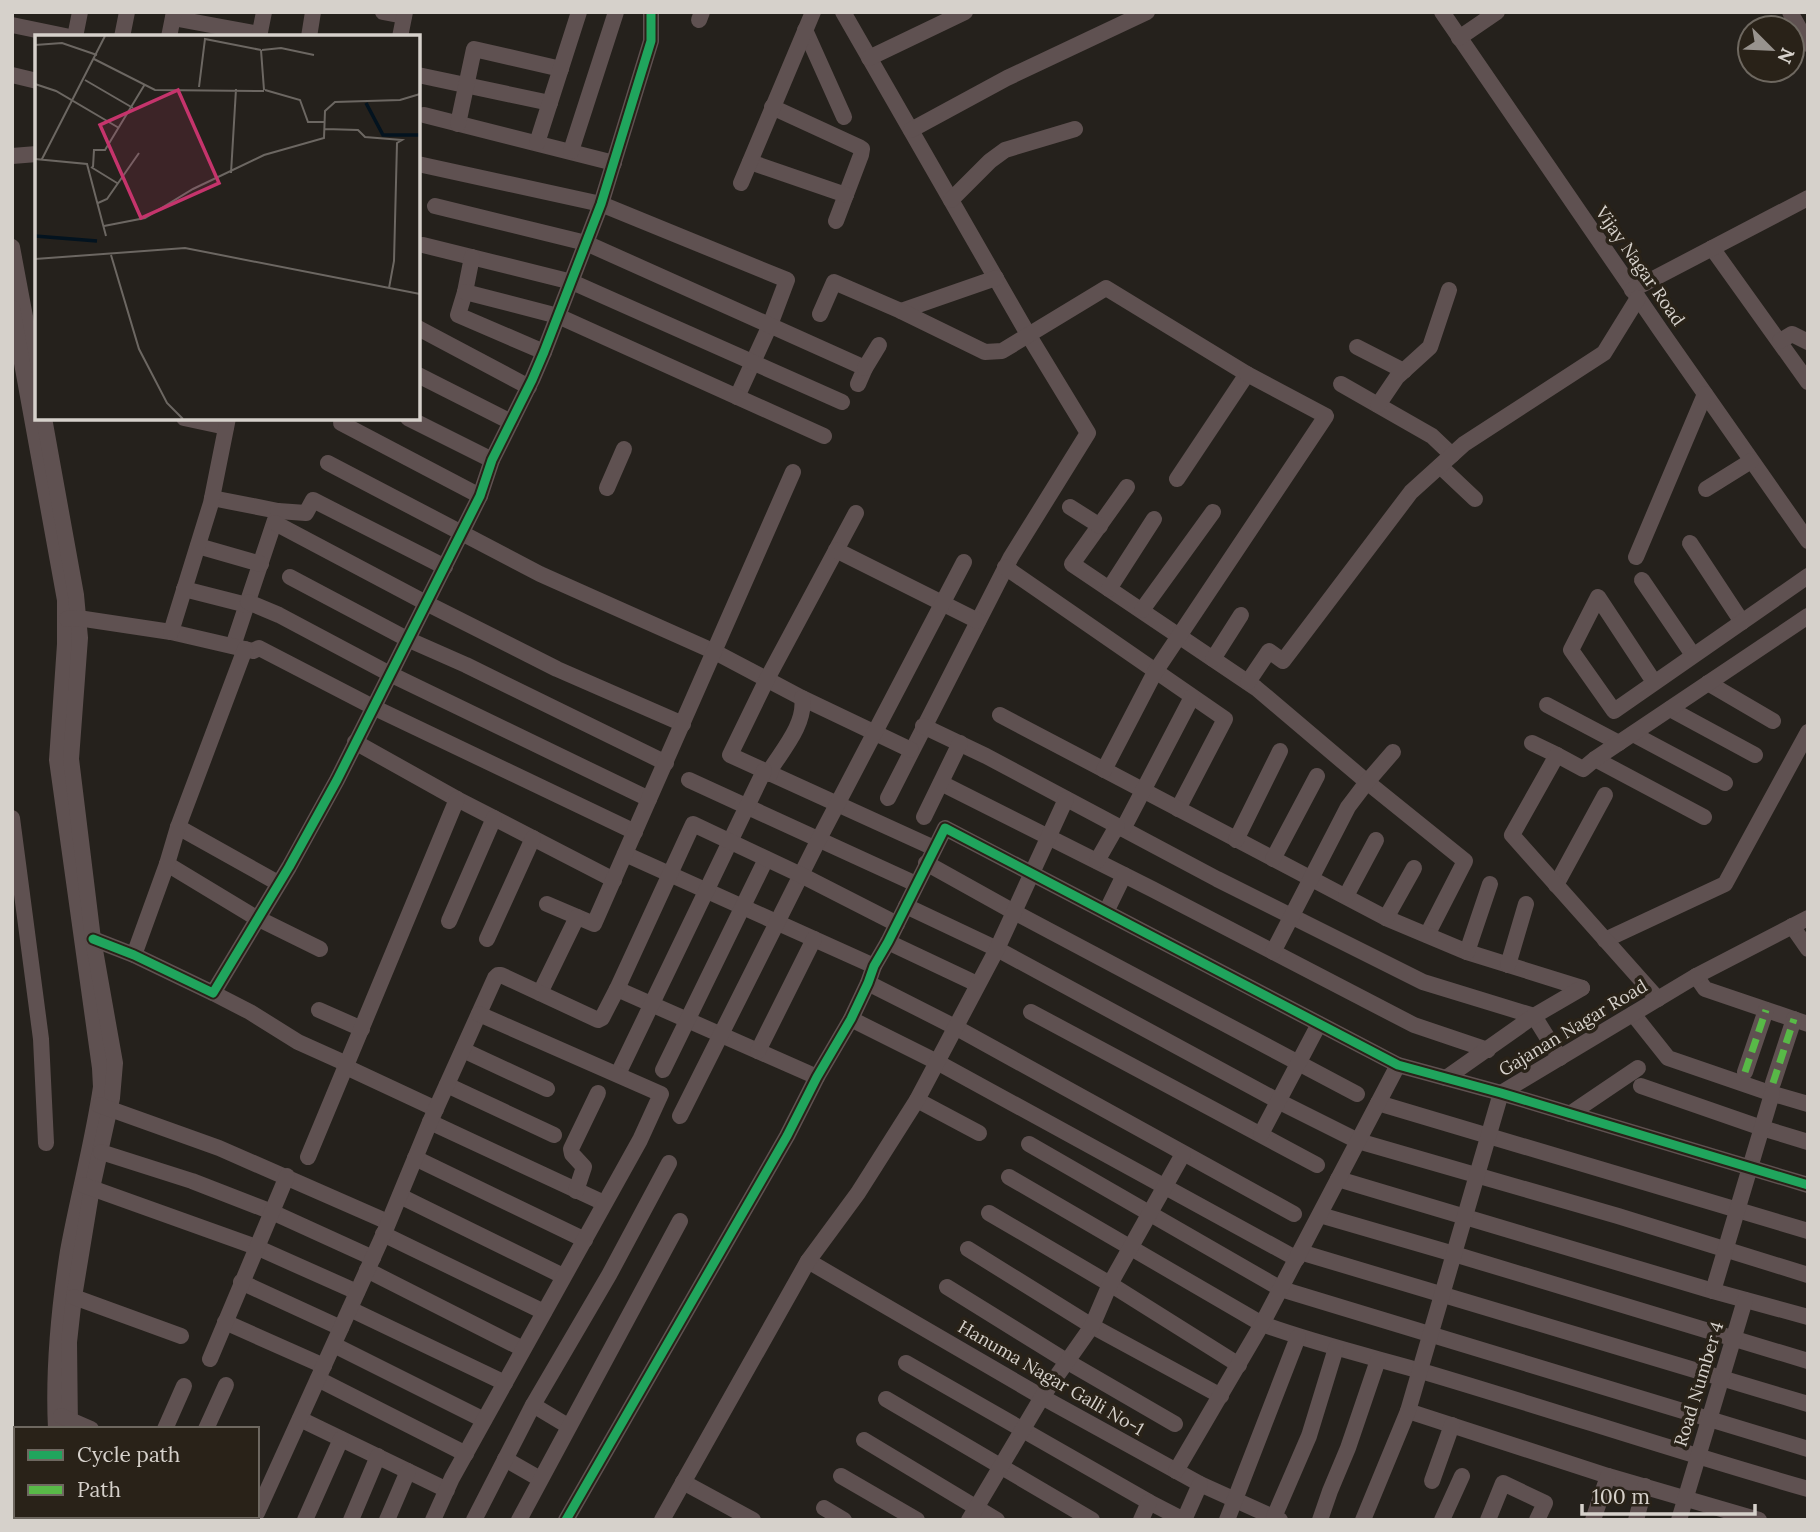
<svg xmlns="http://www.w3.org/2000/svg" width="1820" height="1532" viewBox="0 0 1820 1532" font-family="Lora,serif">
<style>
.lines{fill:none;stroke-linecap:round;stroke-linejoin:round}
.minor{stroke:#5f5151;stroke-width:16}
.quiet{stroke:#58b947;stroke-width:7;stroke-dasharray:14 7;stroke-linecap:butt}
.cycleway-casing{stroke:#292218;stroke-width:13}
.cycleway{stroke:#20a55d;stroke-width:9}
.labels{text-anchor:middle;stroke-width:7;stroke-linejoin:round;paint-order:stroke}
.street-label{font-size:18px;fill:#d6d1cb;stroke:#292218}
.inset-river{fill:none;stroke:#03131f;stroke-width:3.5}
.inset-road{fill:none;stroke:#6c6762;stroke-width:2}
.view{fill:#c5346c;fill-opacity:0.15;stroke:#c5346c;stroke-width:3.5}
.inset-edge{fill:none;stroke:#d6d1cb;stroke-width:3.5}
</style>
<rect width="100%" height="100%" fill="#25211c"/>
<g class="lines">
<g class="minor">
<path d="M 383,12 L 404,16"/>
<path d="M 843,12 L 1029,336 L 1088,433 L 1011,557 L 888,798"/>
<path d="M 1442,12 L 1661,331 L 1808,541"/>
<path d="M 1790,12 L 1808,44"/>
<path d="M 173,18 L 259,34"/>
<path d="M 699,20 L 702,12"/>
<path d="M 12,25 L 70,37"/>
<path d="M 805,30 L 844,117"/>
<path d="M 75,37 L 80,12"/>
<path d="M 122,37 L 127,12"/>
<path d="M 169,37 L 174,12"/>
<path d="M 259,37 L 264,12"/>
<path d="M 309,37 L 313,12"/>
<path d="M 400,37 L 405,12"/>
<path d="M 1459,38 L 1497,12"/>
<path d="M 869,58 L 965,12"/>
<path d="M 12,75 L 37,81"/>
<path d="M 418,75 L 550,103"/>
<path d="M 772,107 L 859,147 L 862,149 L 861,155 L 836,221"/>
<path d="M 424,115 L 614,163"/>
<path d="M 458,124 L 474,49 L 561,69"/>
<path d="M 911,130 L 1007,78 L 1147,12"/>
<path d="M 537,143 L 579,12"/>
<path d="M 571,151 L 616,12"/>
<path d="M 12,156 L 37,154"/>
<path d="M 750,162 L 846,195"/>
<path d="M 418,164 L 601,204 L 787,280 L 770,325 L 737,397"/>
<path d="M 741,183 L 813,12"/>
<path d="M 951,200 L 990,161 L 1005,150 L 1075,129"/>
<path d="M 435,206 L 586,243 L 865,368 L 858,384"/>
<path d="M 423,245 L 572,282 L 842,402"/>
<path d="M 12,247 L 37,381"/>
<path d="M 1712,248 L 1808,382"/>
<path d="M 472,257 L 465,292 L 458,315 L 544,352"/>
<path d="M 1632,290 L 1808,198"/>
<path d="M 465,292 L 558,316 L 824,436"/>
<path d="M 12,308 L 65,600 L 65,644 L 57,760 L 100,1068 L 101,1087 C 93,1142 78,1196 68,1251 C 59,1309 53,1370 56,1429"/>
<path d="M 901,311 L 996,278"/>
<path d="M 820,314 L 834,282 L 901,311 L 985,352 L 1002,351 L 1106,288 L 1247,374 L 1177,479"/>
<path d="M 418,328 L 529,387"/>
<path d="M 1780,341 L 1792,334 L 1808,342"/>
<path d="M 1357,347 L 1404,371"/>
<path d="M 865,368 L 879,345"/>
<path d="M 418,375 L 511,422"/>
<path d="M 1341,384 L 1432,436 L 1452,455"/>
<path d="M 1378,405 L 1397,377 L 1430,347 L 1449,290"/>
<path d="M 44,418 L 76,595 L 80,638 L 71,759 L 93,939 L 115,1063 L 112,1098 L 92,1188 L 74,1297 L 69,1342 L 70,1429"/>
<path d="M 184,418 L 226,427"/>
<path d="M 408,418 L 492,460"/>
<path d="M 341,423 L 480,496"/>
<path d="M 328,463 L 540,574 L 715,652 L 802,698 L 911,750"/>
<path d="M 1440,466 L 1475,499"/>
<path d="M 1127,487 L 1072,564 L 1256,688 L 1367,782 L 1465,861 L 1427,935"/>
<path d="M 607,488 L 624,449"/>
<path d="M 1706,489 L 1751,461"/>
<path d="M 212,498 L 278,511 L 233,646"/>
<path d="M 1070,507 L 1100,526"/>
<path d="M 278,511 L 306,513 L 313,500 L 445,567"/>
<path d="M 856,513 L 767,679 L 730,755 L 934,848"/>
<path d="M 275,523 L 426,603 L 557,669 L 683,724"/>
<path d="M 1690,543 L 1742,622"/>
<path d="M 198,546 L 261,564"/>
<path d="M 836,550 L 978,621"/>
<path d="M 1636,557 L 1705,394"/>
<path d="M 1005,567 L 1225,719 L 1178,809"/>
<path d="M 290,577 L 407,639 L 466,665 L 666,763"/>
<path d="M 1642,580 L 1693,655"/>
<path d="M 184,589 L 247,605"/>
<path d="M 1109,589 L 1154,519"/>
<path d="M 248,602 L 279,615 L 390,674 L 649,799"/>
<path d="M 1142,610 L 1213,512"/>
<path d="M 67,619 L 78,618 L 171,632 L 253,651 L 259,648 L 373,707 L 635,832"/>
<path d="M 171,632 L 211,503 L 228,418"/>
<path d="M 1213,659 L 1241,615"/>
<path d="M 1248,682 L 1269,651 L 1283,661 L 1411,492 L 1464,444 L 1604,353 L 1638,298"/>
<path d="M 1654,682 L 1598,597 L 1571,650 L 1614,711 L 1808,576"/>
<path d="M 1708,683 L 1773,721"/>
<path d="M 1547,705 L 1619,743"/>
<path d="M 1670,709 L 1755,755"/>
<path d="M 1000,715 L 1386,918 L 1467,952 L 1582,988"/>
<path d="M 923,726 L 986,756 L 1217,879 L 1423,982 L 1534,1016 L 1560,1058"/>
<path d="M 1633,734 L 1725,783"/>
<path d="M 355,742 L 457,799 L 614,880"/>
<path d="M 1532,743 L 1557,755"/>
<path d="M 1595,759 L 1704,817"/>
<path d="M 1104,770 L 1155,672 L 1326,416 L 1247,374"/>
<path d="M 770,774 L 772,767 C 785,747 806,722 802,698"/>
<path d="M 689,780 L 916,884"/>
<path d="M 941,783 L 1152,889 L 1414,1025 L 1488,1050"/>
<path d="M 924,817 L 960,743"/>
<path d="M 12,818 L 41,1039 L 46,1143"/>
<path d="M 178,827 L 278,883"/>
<path d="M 1123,829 L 1192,697"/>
<path d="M 1236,840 L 1280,751"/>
<path d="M 625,854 L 874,966"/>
<path d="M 1273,859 L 1317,776"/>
<path d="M 1097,861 L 1117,826"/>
<path d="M 926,863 L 1014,912 L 1357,1094"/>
<path d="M 167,864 L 253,916 L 320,949"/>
<path d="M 1556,885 L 1605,795"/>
<path d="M 1346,896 L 1376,840"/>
<path d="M 547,904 L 594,924 L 793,472"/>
<path d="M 906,906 L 997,949 L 1278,1101 L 1358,1141 L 1618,1216 L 1808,1275"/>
<path d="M 1106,912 L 1124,875"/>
<path d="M 1386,918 L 1414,868"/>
<path d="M 449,921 L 494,818"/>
<path d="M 1792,926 L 1808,949"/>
<path d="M 93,939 L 134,955 L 213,993 L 289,867 L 337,780 L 480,496 L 492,460 L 532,380 L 544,352 L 601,204 L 651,41 L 651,12"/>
<path d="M 487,939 L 533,838"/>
<path d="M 1605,940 L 1725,884 L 1808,732"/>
<path d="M 888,942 L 977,984"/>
<path d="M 1273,952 L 1348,807 L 1367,782 L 1393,752"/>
<path d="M 1467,952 L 1490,884"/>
<path d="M 134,955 L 167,864 L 178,827 L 245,649"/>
<path d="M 1508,965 L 1526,904"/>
<path d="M 1696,976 L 1705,989 L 1808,1024"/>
<path d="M 868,983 L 955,1027 L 1294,1214"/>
<path d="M 617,989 L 817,1077"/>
<path d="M 213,993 L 250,1012 L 298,1042 L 347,1064"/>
<path d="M 540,993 L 577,917"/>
<path d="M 1658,999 L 1512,835 L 1557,755 L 1583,769 L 1595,759 L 1808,616"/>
<path d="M 319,1010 L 362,1029"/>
<path d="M 1031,1012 L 1317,1165"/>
<path d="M 1633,1014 L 1668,1058 L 1767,1092 L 1808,1104"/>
<path d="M 851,1019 L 937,1062 L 1297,1259"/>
<path d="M 463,1050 L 547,1089"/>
<path d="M 758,1051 L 814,939"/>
<path d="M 346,1067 L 436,1109"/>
<path d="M 663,1070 L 766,859"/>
<path d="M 1745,1072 L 1766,1010"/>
<path d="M 618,1074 L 764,771"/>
<path d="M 1446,1078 L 1534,1016 L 1582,988"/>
<path d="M 1773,1083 L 1794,1019"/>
<path d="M 447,1085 L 554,1135"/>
<path d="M 1641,1086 L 1762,1128 L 1808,1142"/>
<path d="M 917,1100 L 979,1133"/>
<path d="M 1378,1103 L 1808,1231"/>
<path d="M 99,1105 L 219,1148 L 388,1222"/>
<path d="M 1570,1114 L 1638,1068"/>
<path d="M 680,1116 L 819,839 L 964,562"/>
<path d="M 430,1122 L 604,1203"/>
<path d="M 1261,1134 L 1319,1024"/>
<path d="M 1029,1144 L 1281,1289 L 1808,1449"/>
<path d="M 101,1152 L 192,1181 L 272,1212 L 373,1258"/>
<path d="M 308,1157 L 457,799"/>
<path d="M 415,1158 L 585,1240"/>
<path d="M 1009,1177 L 1262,1324 C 1314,1343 1368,1356 1421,1371 C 1550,1409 1678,1452 1808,1489"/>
<path d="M 1338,1179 L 1713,1291 L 1808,1317"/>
<path d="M 83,1185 L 256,1247 L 357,1292"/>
<path d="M 576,1191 L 584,1167 L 572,1154 L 571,1149 L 598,1093"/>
<path d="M 400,1196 L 563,1276"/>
<path d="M 989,1213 L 1110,1284 L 1239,1365"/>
<path d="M 1320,1215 L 1454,1254 L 1808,1361"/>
<path d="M 383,1234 L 544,1312"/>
<path d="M 968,1249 L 1092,1326 L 1221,1396"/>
<path d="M 1300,1252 L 1808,1404"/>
<path d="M 808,1261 L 1042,1397 L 1200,1484 L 1280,1520"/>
<path d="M 367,1270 L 523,1349"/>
<path d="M 241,1282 L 341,1328"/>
<path d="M 947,1287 L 1068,1362 L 1175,1424"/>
<path d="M 1713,1291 L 1772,1094"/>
<path d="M 74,1297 L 181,1336"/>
<path d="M 350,1309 L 505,1383"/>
<path d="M 225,1322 L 324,1366"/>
<path d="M 334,1345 L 484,1420"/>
<path d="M 210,1359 L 287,1176"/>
<path d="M 906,1363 L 1149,1502 L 1184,1520 L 1200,1484"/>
<path d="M 318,1379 L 466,1454"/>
<path d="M 886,1399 L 1092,1520"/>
<path d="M 533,1405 L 568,1426"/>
<path d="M 1408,1411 L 1608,1476 L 1759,1520"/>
<path d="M 61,1416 L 91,1429"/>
<path d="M 300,1419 L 447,1490"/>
<path d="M 165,1429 L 184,1386"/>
<path d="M 206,1429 L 226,1385"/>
<path d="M 864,1440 L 997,1520"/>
<path d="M 505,1459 L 540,1479"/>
<path d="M 1176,1471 L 1262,1324 L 1398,1065"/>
<path d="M 841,1476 L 917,1520"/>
<path d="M 1432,1481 L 1452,1425"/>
<path d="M 683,1482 L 753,1520"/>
<path d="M 824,1508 L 844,1520"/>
<path d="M 257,1513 L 385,1231 L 430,1122 L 495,978 L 498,975 L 501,975 L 598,1020 L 602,1018 L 617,989 L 693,824 L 801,875 L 897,924"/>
<path d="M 61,1516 L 61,1520"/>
<path d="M 75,1516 L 75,1520"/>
<path d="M 1274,1517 L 1309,1436 L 1336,1348"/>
<path d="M 125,1520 L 126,1516"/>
<path d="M 165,1520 L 167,1516"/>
<path d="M 210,1520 L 211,1516"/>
<path d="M 305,1520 L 341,1439"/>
<path d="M 351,1520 L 378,1456"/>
<path d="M 387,1520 L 408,1471"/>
<path d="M 433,1520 L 452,1478 L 640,1140 L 661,1094 L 479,1014"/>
<path d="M 474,1520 L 533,1405 L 609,1275 L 669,1163"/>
<path d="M 519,1520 L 680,1221"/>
<path d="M 566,1520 L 787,1136 L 817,1077 L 851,1019 L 868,983 L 874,966 L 888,942 L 945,828 L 1398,1065 L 1501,1093 L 1808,1185"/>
<path d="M 662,1520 L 808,1261 L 858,1193 L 917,1100 L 997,949 L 1066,799"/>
<path d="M 969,1520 L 1042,1397 L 1092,1326 L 1110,1284 L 1183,1154"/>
<path d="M 1141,1520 L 1149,1502"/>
<path d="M 1227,1520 L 1298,1337"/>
<path d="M 1320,1520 L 1330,1491 L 1348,1448 L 1378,1360"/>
<path d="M 1363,1520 L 1408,1411 L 1501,1093 L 1696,976 L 1808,918"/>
<path d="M 1442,1520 L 1462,1476"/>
<path d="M 1488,1520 L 1503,1483 L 1545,1503 L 1537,1520"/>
<path d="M 1593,1520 L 1608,1476"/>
<path d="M 1636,1520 L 1645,1486"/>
<path d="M 1679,1520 L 1745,1300"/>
</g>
<g class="quiet">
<path d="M 1745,1072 L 1766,1010"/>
<path d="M 1773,1083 L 1794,1019"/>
</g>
<defs>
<g id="cycleway">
<path d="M 93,939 L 134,955 L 213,993 L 289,867 L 337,780 L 480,496 L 492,460 L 532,380 L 544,352 L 601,204 L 651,41 L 651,12"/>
<path d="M 566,1520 L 787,1136 L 817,1077 L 851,1019 L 868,983 L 874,966 L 888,942 L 945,828 L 1398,1065 L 1501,1093 L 1808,1185"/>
</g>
</defs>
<use href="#cycleway" class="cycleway-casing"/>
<use href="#cycleway" class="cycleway"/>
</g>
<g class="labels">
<g class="street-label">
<text transform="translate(1640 266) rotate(55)" y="6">Vijay Nagar Road</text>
<text transform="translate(1573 1028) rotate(-31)" y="6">Gajanan Nagar Road</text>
<text transform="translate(1051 1378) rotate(30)" y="6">Hanuma Nagar Galli No-1</text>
<text transform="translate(1699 1384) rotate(-73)" y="6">Road Number 4</text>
</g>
</g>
<g transform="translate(35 35)">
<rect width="385" height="385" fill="#25211c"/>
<path class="inset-river" d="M 331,68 L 348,100 L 385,100M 0,201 L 62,206"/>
<path class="inset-road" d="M 0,10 L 27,8 L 62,20M 226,15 L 229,55M 227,15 L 246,13 L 279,20M 59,24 L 120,55 L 229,56M 50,45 L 98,73M 0,49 L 21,56 L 84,93M 164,52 L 170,4 L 226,15M 230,55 L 265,65 L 273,87 L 289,87M 290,94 L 323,95 L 330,102 L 367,105 L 362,108 L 359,226 L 354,253M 0,124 L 52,129 L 71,201M 7,124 L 70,1M 56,132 L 82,148M 58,132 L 59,115 L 70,115 L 110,49M 196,138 L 201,54M 63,168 L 72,164 L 104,118M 69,191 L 110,183 L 158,154 L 229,120 L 289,103 L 290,76 L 300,67 L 365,65 L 385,59M 76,220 L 104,314 L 132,368 L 148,384M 0,224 L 150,213 L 385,259"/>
<path class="view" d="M 143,55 L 184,148 L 106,183 L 65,90 Z"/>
<rect width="385" height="385" class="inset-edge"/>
</g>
<rect width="1820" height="1532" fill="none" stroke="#d6d1cb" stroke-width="28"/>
<rect x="14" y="1427" width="245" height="91" fill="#292218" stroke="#6e6860" stroke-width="2"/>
<rect x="28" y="1450" width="35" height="10" fill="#20a55d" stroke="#6e6860" stroke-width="2"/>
<text x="77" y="1462" font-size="21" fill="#d6d1cb">Cycle path</text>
<rect x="28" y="1485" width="35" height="10" fill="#58b947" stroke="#6e6860" stroke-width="2"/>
<text x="77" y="1497" font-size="21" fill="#d6d1cb">Path</text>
<g transform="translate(1771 49) rotate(114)"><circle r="33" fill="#292218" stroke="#6e6860" stroke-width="2"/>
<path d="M0-5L12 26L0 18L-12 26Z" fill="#98938e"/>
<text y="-10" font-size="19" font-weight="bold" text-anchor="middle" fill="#d6d1cb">N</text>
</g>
<path d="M1582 1504v10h173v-10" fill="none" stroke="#d6d1cb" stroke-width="3.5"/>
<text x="1592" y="1504" font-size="21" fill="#d6d1cb" stroke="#292218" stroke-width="5" paint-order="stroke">100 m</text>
</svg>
